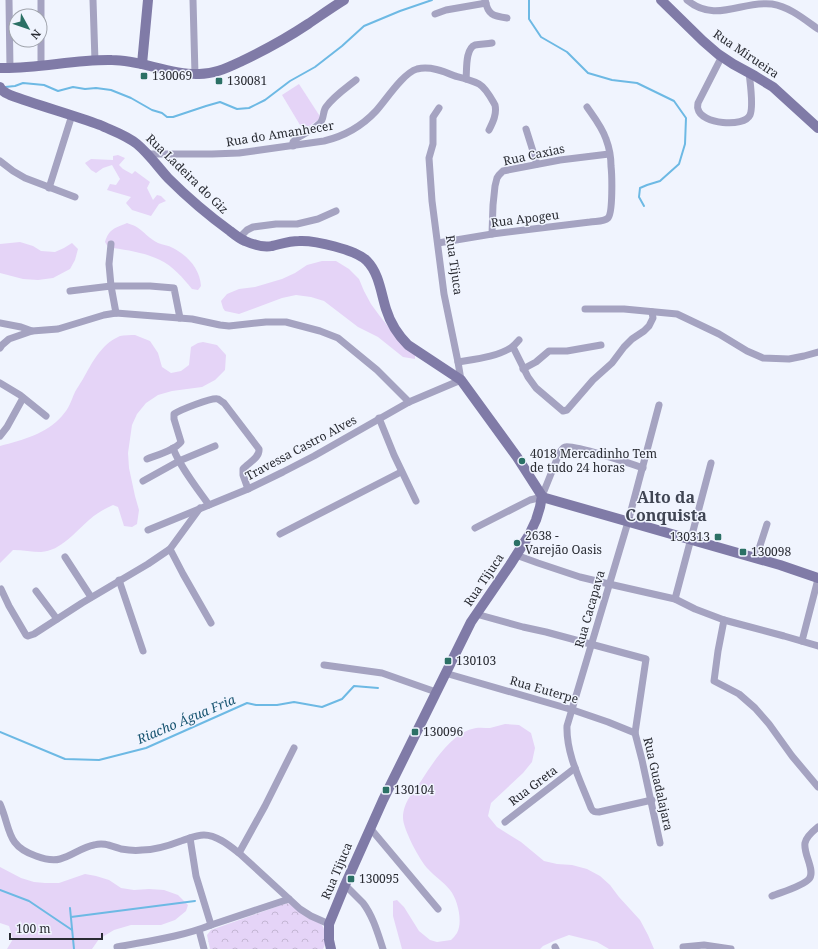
<svg xmlns="http://www.w3.org/2000/svg" width="818" height="949" viewBox="0 0 818 949" font-family="'Noto Serif',serif">
<style>
.green{fill:#e5d4f7}
.forest{fill:url(#forest-crowns)}
.lines{fill:none;stroke-linecap:round;stroke-linejoin:round}
.stream{stroke:#6db9e4;stroke-width:2}
.street{stroke:#a5a3c1;stroke-width:7}
.secondary{stroke:#807ba7;stroke-width:10}
.poi-dot{fill:#2b7065;stroke:#f0f4fe;stroke-width:1.5}
.labels{text-anchor:middle;stroke-width:3;stroke-linejoin:round;paint-order:stroke}
.street-label{font-size:12px;fill:#292b32;stroke:#f0f4fe}
.poi-label{font-size:12px;fill:#292b32;stroke:#f0f4fe;text-anchor:start}
.water-label{font-size:13px;font-style:italic;fill:#185471;stroke:#f0f4fe}
.district-label{font-size:16px;font-weight:bold;fill:#404553;stroke:#f0f4fe}
</style>
<defs>
<pattern id="forest-crowns" width="20" height="18" patternUnits="userSpaceOnUse"><rect width="20" height="18" fill="#e5d4f7"/><path d="M2 6a3 3 0 1 1 6 0M12 15a3 3 0 1 1 6 0" fill="none" stroke="#c4b6d4"/></pattern>
</defs>
<rect width="100%" height="100%" fill="#f0f4fe"/>
<g class="green">
<path d="M 299,84 L 321,118 L 303,130 L 282,95 Z"/>
<path d="M 118,155 L 125,158 L 119,165 L 123,169 L 132,174 L 135,171 L 150,182 L 147,188 L 153,200 L 157,195 L 161,196 L 166,201 L 159,204 L 151,216 L 132,210 L 126,203 L 131,197 L 107,190 L 110,184 L 116,185 L 120,179 L 112,165 L 103,168 L 96,173 L 91,170 L 85,163 L 91,159 L 113,160 L 113,156 Z"/>
<path d="M 127,223 C 129,224 133,225 135,226 C 144,231 149,239 158,243 C 163,245 168,245 173,248 C 188,256 200,269 201,286 L 198,290 L 192,289 C 183,278 173,266 160,260 C 144,252 125,250 108,247 L 105,242 C 109,229 115,228 127,223 Z"/>
<path d="M 20,242 L 33,246 L 41,251 L 55,252 L 64,248 L 72,243 L 78,249 L 75,260 L 70,269 L 53,278 L 38,280 L 23,279 L 0,273 L 0,244 Z"/>
<path d="M 322,261 L 336,261 L 349,269 L 359,279 L 364,291 L 371,304 L 379,315 L 394,334 L 415,353 L 415,359 L 403,357 L 378,337 L 358,327 L 324,301 L 311,297 L 296,295 L 282,298 L 239,314 L 225,311 L 223,308 L 221,301 L 227,294 L 239,289 L 255,287 L 282,279 L 295,273 L 307,265 Z"/>
<path d="M 135,335 L 150,341 L 158,353 L 162,367 L 171,373 L 181,371 L 189,365 L 191,347 L 198,343 L 203,342 L 217,345 L 226,355 L 225,370 L 215,380 L 202,387 L 172,391 L 158,395 L 146,403 L 137,414 L 132,425 L 128,453 L 129,468 L 135,496 L 139,510 L 137,524 L 132,527 L 124,526 L 118,507 L 113,505 C 104,509 97,513 89,520 C 76,531 61,551 41,552 C 32,552 23,550 13,550 L 0,563 L 0,446 C 23,440 46,434 62,416 C 70,407 70,403 75,392 C 77,388 80,384 83,379 C 92,363 101,344 120,336 C 124,335 131,335 135,335 Z"/>
<path d="M 505,724 L 519,725 L 531,733 L 535,748 L 532,762 L 523,773 L 491,803 L 488,816 L 497,827 L 521,842 L 544,861 L 557,864 L 572,865 L 587,869 L 600,876 L 610,885 L 619,897 L 640,920 L 648,935 L 654,949 L 609,949 L 597,942 L 569,935 L 556,940 L 543,946 L 540,949 L 402,949 L 393,916 L 393,901 L 397,900 L 404,907 L 419,931 L 430,940 L 437,942 L 451,940 C 453,938 455,936 457,933 C 463,922 458,900 450,890 C 444,882 435,877 428,869 C 420,861 403,829 403,818 C 403,801 415,791 423,778 C 434,761 452,734 472,729 C 477,727 484,728 490,728 C 495,727 500,725 505,724 Z"/>
<path d="M 0,867 L 21,878 L 34,882 L 45,883 L 59,883 L 85,874 L 96,876 L 109,880 L 121,888 L 134,890 L 149,889 L 164,890 L 178,895 L 188,905 L 186,911 L 175,920 L 161,925 L 131,925 L 114,930 L 99,939 L 92,949 L 7,949 L 13,939 L 9,926 L 0,923 Z"/>
</g>
<path class="forest" d="M 288,903 L 322,925 C 326,931 327,943 323,949 L 210,949 L 207,935 L 211,930 L 284,904 Z"/>
<g class="lines">
<g class="stream">
<path d="M 529,0 L 529,19 L 541,37 L 567,52 L 588,73 L 612,80 L 637,83 L 674,101 L 686,118 L 685,144 L 679,164 L 660,181 L 647,185 L 640,188 L 639,197 L 644,206"/>
<path d="M 5,87 L 15,86 L 23,83 L 44,85 L 58,91 L 73,87 L 85,89 L 96,88 L 111,90 L 131,98 L 152,110 L 162,113 L 167,117 L 173,117 L 206,106 L 220,102 L 237,109 L 249,108 L 265,100 L 290,81 L 315,67 L 342,46 L 364,26 L 400,11 L 432,0"/>
<path d="M 0,732 L 65,759 L 99,760 L 146,748 L 247,703 L 256,705 L 277,705 L 294,702 L 322,707 L 342,699 L 354,686 L 378,688"/>
<path d="M 0,890 L 29,901 L 72,930"/>
<path d="M 70,908 L 74,949"/>
<path d="M 71,917 L 195,901"/>
</g>
<g class="street">
<path d="M 9,0 L 10,68"/>
<path d="M 41,0 L 41,66"/>
<path d="M 93,0 L 95,61"/>
<path d="M 193,0 L 195,74"/>
<path d="M 485,0 C 488,15 493,16 507,18"/>
<path d="M 687,0 C 716,24 742,0 772,4 C 790,7 804,19 818,29"/>
<path d="M 435,14 L 446,10 L 486,3"/>
<path d="M 722,56 L 698,103 C 698,105 697,107 698,109 C 701,124 744,128 750,115 C 754,106 750,83 749,72"/>
<path d="M 466,79 C 467,70 465,49 475,45 C 481,44 487,44 492,43"/>
<path d="M 526,129 L 537,164"/>
<path d="M 293,146 L 293,142 L 296,139 C 303,134 313,130 319,124 C 325,119 322,112 326,107 C 334,96 346,88 356,80"/>
<path d="M 147,154 L 212,154 L 239,153 L 324,141 C 345,136 362,126 376,111 C 386,100 403,73 417,69 C 430,66 443,71 455,76 C 463,78 472,80 479,84 C 486,88 491,98 495,105 C 497,114 493,122 489,130"/>
<path d="M 0,161 L 13,171 L 25,178 L 75,197"/>
<path d="M 49,188 L 72,115"/>
<path d="M 492,234 L 493,205 L 495,186 L 497,178 L 499,175 L 503,171 L 560,160 L 609,154"/>
<path d="M 239,238 L 247,230 L 253,227 L 276,224 L 297,224 L 318,219 L 336,211"/>
<path d="M 438,243 L 492,234 L 590,222 C 596,221 604,222 608,218 C 613,213 612,175 611,166 C 611,157 609,147 606,139 C 602,127 594,117 587,107"/>
<path d="M 111,244 L 109,264 L 111,286 L 116,313"/>
<path d="M 70,291 L 111,286 L 150,286 L 174,288 L 180,318"/>
<path d="M 585,309 L 624,309 L 677,314 L 719,334 L 747,351 L 763,358 L 789,359 L 804,356 L 818,352"/>
<path d="M 0,323 L 21,327 L 32,331"/>
<path d="M 513,347 L 528,377 L 536,388 L 563,411 L 567,410 L 593,380 L 612,363 L 624,347 L 632,339 L 644,331 L 649,326 L 653,318 L 652,312"/>
<path d="M 0,348 L 2,345 L 9,339 L 32,331 L 58,329 L 104,315 L 116,313 L 192,319 L 220,325 L 229,326 L 266,322 L 286,322 L 320,331 L 338,338 L 349,347 L 377,370 L 409,402"/>
<path d="M 458,362 C 476,359 497,357 512,347 C 515,345 517,342 519,340"/>
<path d="M 523,369 L 536,362 L 549,351 L 567,351 L 601,345"/>
<path d="M 0,383 L 20,395 L 46,416"/>
<path d="M 379,418 L 394,455 L 416,501"/>
<path d="M 0,436 L 7,427 L 23,398"/>
<path d="M 173,448 C 180,467 197,488 209,505"/>
<path d="M 147,459 C 157,455 175,450 181,442 L 174,419 L 174,414 C 180,410 212,397 218,399 C 220,400 222,402 224,403 L 259,449 C 260,458 248,463 243,469 L 243,475 L 248,489"/>
<path d="M 143,481 L 179,461 L 215,446"/>
<path d="M 542,496 L 559,454 C 560,452 562,448 565,447 C 572,444 632,464 643,468"/>
<path d="M 475,528 L 530,500 L 542,497"/>
<path d="M 148,530 L 248,489 L 283,472 L 314,456 L 409,402 L 461,380 L 458,362 L 444,294 L 432,201 L 429,158 L 433,144 L 433,117 L 439,108"/>
<path d="M 280,534 L 401,472"/>
<path d="M 170,549 L 183,574 L 211,623"/>
<path d="M 516,555 L 538,563 L 580,577 L 609,584 L 675,599 L 695,609 L 724,620 L 784,636 L 818,646"/>
<path d="M 65,557 L 91,597"/>
<path d="M 756,558 L 767,524"/>
<path d="M 119,580 L 143,651"/>
<path d="M 1,589 L 9,606 L 26,635 L 28,636 L 34,634 L 82,603 L 148,564 L 170,549 L 200,508"/>
<path d="M 36,591 L 57,619"/>
<path d="M 675,599 L 711,463"/>
<path d="M 476,614 L 523,627 L 546,632 L 646,659 L 635,733 L 642,760 L 660,843"/>
<path d="M 724,620 L 718,651 L 714,681 L 739,694 L 755,708 L 769,724 L 792,756 L 818,787"/>
<path d="M 802,641 L 818,579"/>
<path d="M 324,665 L 382,673 L 436,692"/>
<path d="M 445,673 L 573,710 L 608,722 L 635,733"/>
<path d="M 652,800 L 599,812 C 595,812 593,812 591,808 C 581,782 566,754 567,726 L 628,522 L 659,405"/>
<path d="M 0,804 C 11,829 6,846 36,856 C 44,859 52,861 60,859 C 72,856 82,847 94,845 C 104,842 111,846 121,849 C 127,850 135,851 142,850 C 156,850 168,846 181,841 C 188,839 196,835 204,835 C 217,835 230,846 239,853 L 300,909 L 311,916 L 329,924"/>
<path d="M 505,822 L 575,768"/>
<path d="M 370,828 L 438,909"/>
<path d="M 190,838 L 196,876 L 211,925"/>
<path d="M 239,853 L 265,806 L 294,748"/>
<path d="M 345,885 C 351,891 357,897 363,903 C 373,916 378,934 383,949"/>
<path d="M 772,896 C 782,892 803,886 809,879 C 816,871 803,854 805,843 C 806,837 813,831 818,827"/>
<path d="M 199,930 L 204,949"/>
<path d="M 117,947 C 148,941 181,937 211,925 L 289,899"/>
<path d="M 555,947 L 556,949"/>
<path d="M 683,947 L 704,945 L 731,949"/>
</g>
<g class="secondary">
<path d="M 661,0 L 703,41 L 718,54 L 733,64 L 755,76 L 773,87 L 818,128"/>
<path d="M 142,64 L 148,0"/>
<path d="M 0,68 C 38,69 75,59 112,60 C 141,60 167,74 196,74 C 213,75 227,68 242,61 C 265,50 287,38 308,24 C 320,16 331,8 344,0"/>
<path d="M 0,87 C 2,92 6,93 10,95 C 40,106 70,114 100,125 C 113,131 126,135 137,144 C 149,154 158,167 168,178 C 187,197 208,215 230,231 C 235,235 240,239 245,241 C 252,244 264,248 272,246 C 281,244 289,241 299,241 C 314,240 357,250 367,261 C 379,273 381,293 386,309 C 390,322 398,335 408,345 L 461,380 L 517,457 L 542,496 L 540,507 L 536,520 L 529,535 L 510,565 L 471,622 L 383,800 L 345,885 L 329,924 L 329,940 L 331,949"/>
<path d="M 542,497 L 780,565 L 818,578"/>
</g>
</g>
<g class="poi-dot">
<rect x="140" y="72" width="8" height="8" rx="2"/>
<rect x="215" y="77" width="8" height="8" rx="2"/>
<circle cx="522" cy="461" r="4"/>
<rect x="714" y="533" width="8" height="8" rx="2"/>
<circle cx="517" cy="543" r="4"/>
<rect x="739" y="548" width="8" height="8" rx="2"/>
<rect x="444" y="657" width="8" height="8" rx="2"/>
<rect x="411" y="728" width="8" height="8" rx="2"/>
<rect x="382" y="786" width="8" height="8" rx="2"/>
<rect x="347" y="875" width="8" height="8" rx="2"/>
</g>
<g class="labels">
<g class="street-label">
<text transform="translate(746 54) rotate(34)" y="4">Rua Mirueira</text>
<text transform="translate(280 134) rotate(-9)" y="4">Rua do Amanhecer</text>
<text transform="translate(534 155) rotate(-12)" y="4">Rua Caxias</text>
<text transform="translate(187 174) rotate(44)" y="4">Rua Ladeira do Giz</text>
<text transform="translate(525 219) rotate(-7)" y="4">Rua Apogeu</text>
<text transform="translate(454 265) rotate(82)" y="4">Rua Tijuca</text>
<text transform="translate(301 448) rotate(-28)" y="4">Travessa Castro Alves</text>
<text transform="translate(484 580) rotate(-56)" y="4">Rua Tijuca</text>
<text transform="translate(590 609) rotate(-74)" y="4">Rua Cacapava</text>
<text transform="translate(544 690) rotate(16)" y="4">Rua Euterpe</text>
<text transform="translate(658 784) rotate(77)" y="4">Rua Guadalajara</text>
<text transform="translate(533 786) rotate(-37)" y="4">Rua Greta</text>
<text transform="translate(337 871) rotate(-67)" y="4">Rua Tijuca</text>
</g>
<g class="poi-label">
<text x="152" y="80">130069</text>
<text x="227" y="85">130081</text>
<text x="530" y="458">4018 Mercadinho Tem<tspan x="530" dy="14">de tudo 24 horas</tspan></text>
<text x="525" y="540">2638 -<tspan x="525" dy="14">Varejão Oasis</tspan></text>
<text x="710" y="541" text-anchor="end">130313</text>
<text x="751" y="556">130098</text>
<text x="456" y="665">130103</text>
<text x="423" y="736">130096</text>
<text x="394" y="794">130104</text>
<text x="359" y="883">130095</text>
</g>
<g class="water-label">
<text transform="translate(186 719) rotate(-23)" y="5">Riacho Água Fria</text>
</g>
<g class="district-label">
<text x="666" y="503">Alto da<tspan x="666" dy="18">Conquista</tspan></text>
</g>
</g>
<g transform="translate(28 28) rotate(130)"><circle r="19" fill="#f0f4fe" stroke="#a0a4ac"/>
<path d="M0-3L7 15L0 10L-7 15Z" fill="#2b7065"/>
<text y="-6" font-size="11" font-weight="bold" text-anchor="middle" fill="#292b32">N</text>
</g>
<path d="M10 933v6h92v-6" fill="none" stroke="#292b32" stroke-width="2"/>
<text x="16" y="933" font-size="12" fill="#292b32" stroke="#f0f4fe" stroke-width="3" paint-order="stroke">100 m</text>
</svg>
